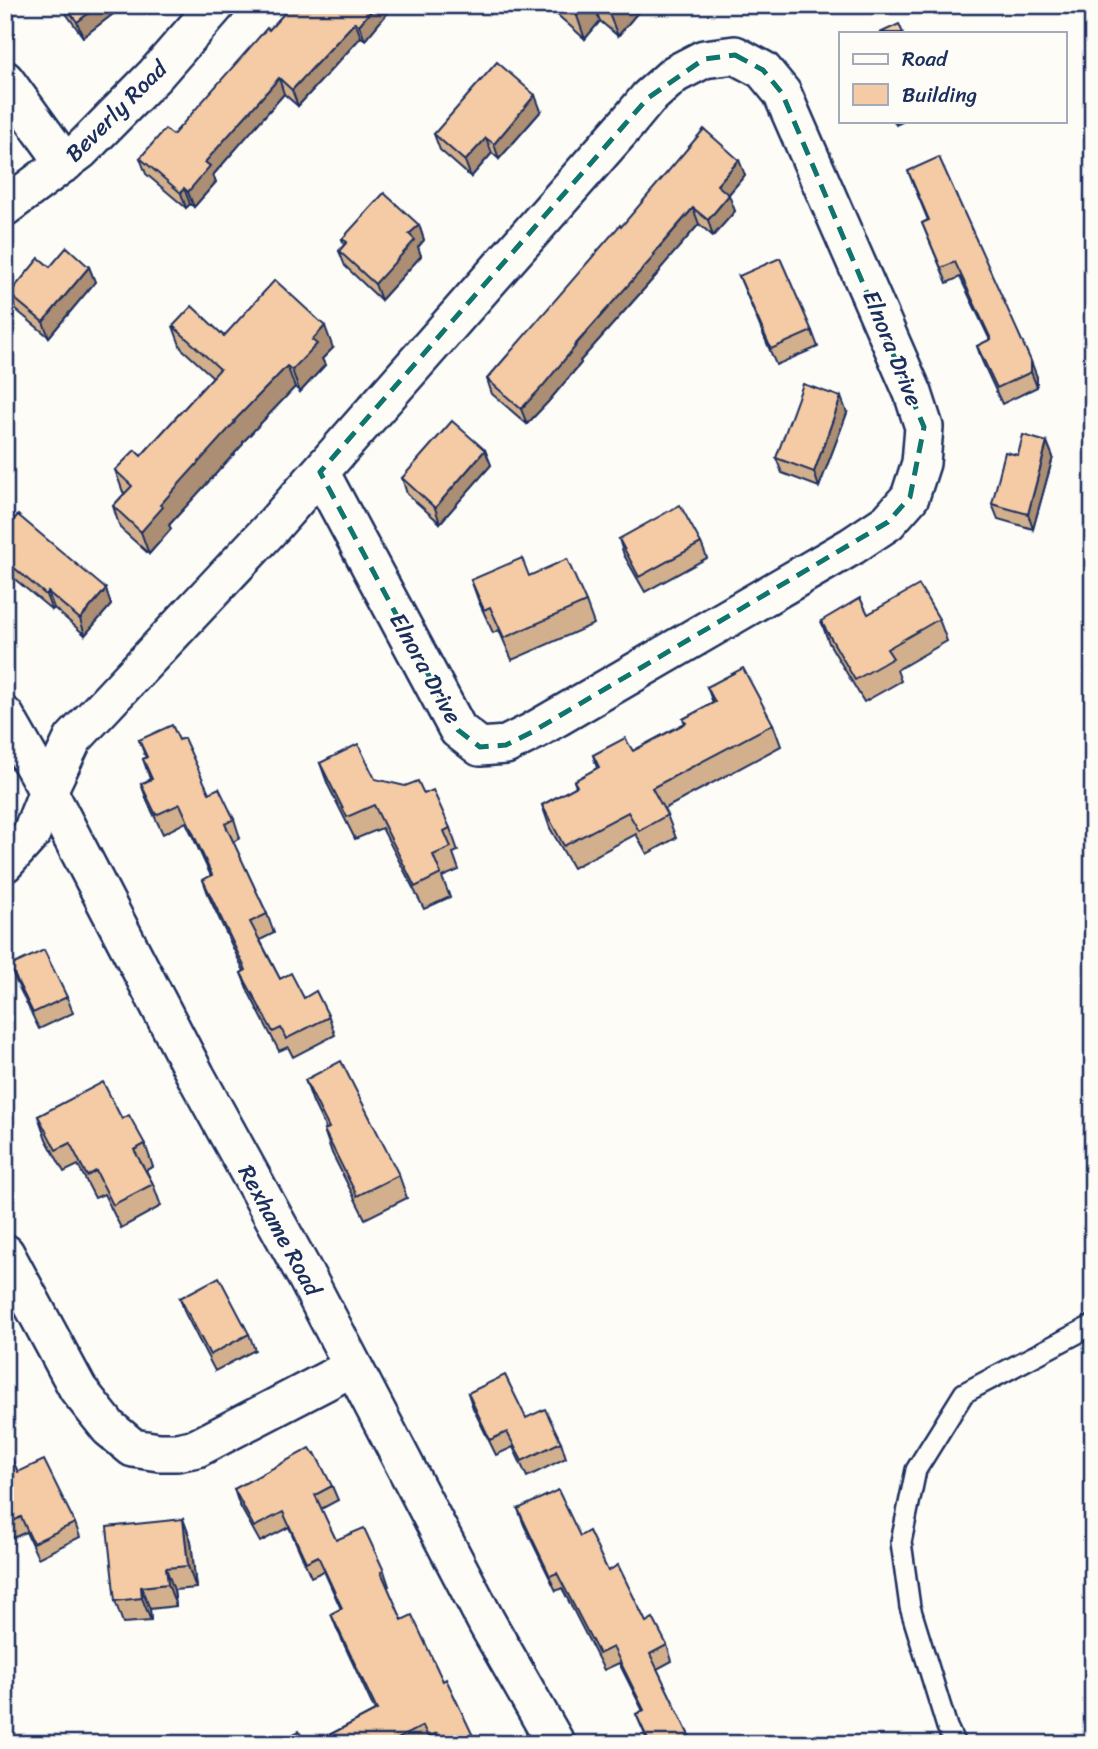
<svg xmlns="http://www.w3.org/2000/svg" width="1098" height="1749" viewBox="0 0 1098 1749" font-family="Sriracha,sans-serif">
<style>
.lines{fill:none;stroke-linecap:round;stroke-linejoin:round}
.lane-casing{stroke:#1b2f5e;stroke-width:24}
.street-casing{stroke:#1b2f5e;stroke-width:42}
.lane{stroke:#fdfcf7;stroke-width:19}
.street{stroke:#fdfcf7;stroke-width:37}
.wall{fill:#d2af8d;stroke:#1b2f5e;stroke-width:2}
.shaded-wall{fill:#ab8e73;stroke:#1b2f5e;stroke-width:2}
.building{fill:#f4cba4;stroke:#1b2f5e;stroke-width:2}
.marked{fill:none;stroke:#0f766e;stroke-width:5;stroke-dasharray:14 9;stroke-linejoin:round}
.labels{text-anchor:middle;stroke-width:5;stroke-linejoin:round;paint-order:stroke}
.street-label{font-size:23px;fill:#1b2f5e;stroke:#fdfcf7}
</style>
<rect width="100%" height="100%" fill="#fdfcf7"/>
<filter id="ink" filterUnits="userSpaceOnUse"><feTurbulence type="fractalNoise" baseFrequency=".0143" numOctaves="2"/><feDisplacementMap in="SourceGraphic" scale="14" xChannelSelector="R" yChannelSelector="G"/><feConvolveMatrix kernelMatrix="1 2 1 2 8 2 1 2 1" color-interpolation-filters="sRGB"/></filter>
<g filter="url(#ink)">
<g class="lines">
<defs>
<path id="lane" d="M 955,1744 L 947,1727 L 910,1607 L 901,1542 L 916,1470 L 964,1393 L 1093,1325"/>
<g id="street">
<path d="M 5,80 L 65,163"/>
<path d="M 5,207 L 80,151 L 155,75 L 216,5"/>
<path d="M 5,716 L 48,791 L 196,1076 L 307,1278 L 487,1623 L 556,1744"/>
<path d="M 5,863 L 31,834 L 48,791 L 73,739 L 272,527 L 320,472 L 629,121 L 648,98 L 675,74 L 704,59 L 735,55 L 763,70 L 782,93 L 913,393 L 924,427 L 921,463 L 910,497 L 888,522 L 852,546 L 532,732 L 506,745 L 480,747 L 458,730 L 320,472"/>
<path d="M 5,1253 L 78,1389 L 109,1428 L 133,1448 L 159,1452 L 177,1452 L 197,1448 L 353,1367"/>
</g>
</defs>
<use href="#lane" class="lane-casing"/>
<use href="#street" class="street-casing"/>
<use href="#lane" class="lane"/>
<use href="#street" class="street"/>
</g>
<g class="wall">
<path d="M 60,5 L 120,5 L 121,8 L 83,37 Z"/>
<path d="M 292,5 L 390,5 L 391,9 L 365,40 L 361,37 L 298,106 L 284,94 L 213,175 L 216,182 L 194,207 L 190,204 L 186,208 L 146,174 L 140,158 L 173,135 Z"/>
<path d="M 546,5 L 644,5 L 618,36 L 600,21 L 585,39 Z"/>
<path d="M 541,111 L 499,159 L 492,153 L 471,177 L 440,150 L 434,134 Z"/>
<path d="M 894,121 L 904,121 L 896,125 Z"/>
<path d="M 908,171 L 1037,377 L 1037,387 L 1002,404 L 982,361 L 977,346 L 990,340 L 960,277 L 947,283 L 922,223 L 928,220 Z"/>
<path d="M 745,175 L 728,195 L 735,211 L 713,236 L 699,224 L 660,269 L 660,271 L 580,361 L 581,363 L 548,402 L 527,424 L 492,394 L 487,379 L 621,227 Z"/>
<path d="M 419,225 L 424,240 L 418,247 L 421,256 L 381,300 L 345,266 L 339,251 L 344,245 L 342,239 Z"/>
<path d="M 50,267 L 89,267 L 95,282 L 49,337 L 15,309 L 9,294 Z"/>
<path d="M 739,276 L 812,331 L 818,347 L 776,365 Z"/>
<path d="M 173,326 L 224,336 L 333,348 L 322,359 L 325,365 L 300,392 L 295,387 L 243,442 L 243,444 L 169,525 L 171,529 L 149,554 L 120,528 L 113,506 L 125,493 L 123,492 L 115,470 L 141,456 L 213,377 L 181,348 Z"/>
<path d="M 847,413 L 819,487 L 782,473 L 776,458 Z"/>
<path d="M 1047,442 L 1053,457 L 1033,529 L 998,519 L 992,504 L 1018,455 Z"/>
<path d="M 485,450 L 491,465 L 440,523 L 407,494 L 402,478 Z"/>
<path d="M 5,529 L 106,589 L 111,605 L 85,635 L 54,608 L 52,610 L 5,571 Z"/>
<path d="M 619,539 L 701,543 L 707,558 L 645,592 L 624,555 Z"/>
<path d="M 529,576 L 586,602 L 594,624 L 512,660 L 499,630 L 493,633 L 479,602 L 471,580 Z"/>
<path d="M 868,614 L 939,619 L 947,641 L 897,670 L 901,681 L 864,702 L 829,643 L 821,621 Z"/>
<path d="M 707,687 L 773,724 L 781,746 L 664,809 L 667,815 L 676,838 L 647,854 L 636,834 L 573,868 L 550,828 L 542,805 L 576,787 L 574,781 L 597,768 L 593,755 L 633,751 L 685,723 L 683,719 L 713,703 Z"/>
<path d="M 139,740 L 179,740 L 209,793 L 234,819 L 240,838 L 233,842 L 267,914 L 274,933 L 260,940 L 280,979 L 329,1017 L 335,1035 L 293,1057 L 288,1047 L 279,1051 L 248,991 L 241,973 L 244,971 L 210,899 L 203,880 L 211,876 L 186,822 L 163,834 L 148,803 L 141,784 L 150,779 L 143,759 L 146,758 Z"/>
<path d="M 320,763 L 424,794 L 450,828 L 458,851 L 453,853 L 459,870 L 442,877 L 450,897 L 424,909 L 382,828 L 355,839 L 328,785 Z"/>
<path d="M 10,966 L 67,997 L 73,1013 L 39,1029 L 16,981 Z"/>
<path d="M 305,1080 L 399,1175 L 407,1198 L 365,1219 L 332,1153 L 324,1130 L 326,1129 L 313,1102 Z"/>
<path d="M 38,1116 L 122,1119 L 145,1144 L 153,1167 L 146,1170 L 153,1184 L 161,1206 L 121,1228 L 104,1194 L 95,1198 L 78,1165 L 64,1172 L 46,1139 Z"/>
<path d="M 180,1298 L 249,1334 L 255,1350 L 215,1371 L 185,1313 Z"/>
<path d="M 468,1393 L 526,1418 L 561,1442 L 566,1458 L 527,1477 L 513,1447 L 496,1455 L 473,1408 Z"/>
<path d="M 5,1401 L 10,1414 L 5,1416 Z"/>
<path d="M 5,1445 L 18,1472 L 75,1523 L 80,1537 L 38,1558 L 26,1532 L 13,1538 L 5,1522 Z"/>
<path d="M 332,1486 L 338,1500 L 321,1509 L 336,1540 L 384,1571 L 389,1586 L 387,1587 L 402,1620 L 443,1681 L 476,1744 L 430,1744 L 428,1741 L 423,1744 L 312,1744 L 375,1711 L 337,1629 L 331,1614 L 341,1609 L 324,1571 L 311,1577 L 289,1527 L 260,1542 L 239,1504 L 234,1489 Z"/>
<path d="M 518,1509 L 580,1536 L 646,1622 L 667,1645 L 672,1661 L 657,1669 L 693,1744 L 649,1744 L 636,1714 L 643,1711 L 619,1663 L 604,1670 L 562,1588 L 556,1591 L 524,1525 Z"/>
<path d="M 183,1519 L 191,1541 L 196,1588 L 174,1590 L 176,1606 L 150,1609 L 151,1621 L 123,1623 L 115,1601 Z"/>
</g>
<g class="shaded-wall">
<path d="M 99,5 L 120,5 L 121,8 L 83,37 L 77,22 Z"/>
<path d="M 376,5 L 390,5 L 391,9 L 365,40 L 359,25 Z"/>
<path d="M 586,5 L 594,5 L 600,21 L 585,39 L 577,16 Z"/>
<path d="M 617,5 L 644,5 L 618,36 L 609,14 Z"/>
<path d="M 355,22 L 361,37 L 298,106 L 292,90 Z"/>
<path d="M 279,78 L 284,94 L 213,175 L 216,182 L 194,207 L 188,192 L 205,162 Z"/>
<path d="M 535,95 L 541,111 L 499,159 L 494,144 Z"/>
<path d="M 486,138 L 492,153 L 471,177 L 465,161 Z"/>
<path d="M 739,160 L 745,175 L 723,201 L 717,185 Z"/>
<path d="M 184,188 L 190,204 L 186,208 L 181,193 Z"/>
<path d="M 729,195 L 735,211 L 713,236 L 708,220 Z"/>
<path d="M 693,208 L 699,224 L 660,269 L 660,271 L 580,361 L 581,363 L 548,402 L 527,424 L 521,409 Z"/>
<path d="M 419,225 L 424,240 L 418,247 L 421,256 L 381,300 L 375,284 L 409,234 Z"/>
<path d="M 89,267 L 95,282 L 49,337 L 43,322 Z"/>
<path d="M 325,326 L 333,348 L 322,359 L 325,365 L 300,392 L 292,370 L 312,340 Z"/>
<path d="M 1031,361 L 1037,377 L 1037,387 L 1031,372 Z"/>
<path d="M 287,366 L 295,387 L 243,442 L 243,444 L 169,525 L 171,529 L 149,554 L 141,532 L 160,505 L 234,421 Z"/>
<path d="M 841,397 L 847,413 L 819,487 L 814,472 Z"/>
<path d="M 1047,442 L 1053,457 L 1033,529 L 1028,514 Z"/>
<path d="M 485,450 L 491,465 L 440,523 L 435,508 Z"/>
<path d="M 106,589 L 111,605 L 85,635 L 80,619 Z"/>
<path d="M 48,592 L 54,608 L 52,610 L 46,595 Z"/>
<path d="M 183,1519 L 191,1541 L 196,1588 L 188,1566 Z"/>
<path d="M 166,1568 L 174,1590 L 176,1606 L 168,1584 Z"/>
<path d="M 141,1587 L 150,1609 L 151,1621 L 142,1598 Z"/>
</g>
<g class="building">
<path d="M 65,5 L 99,5 L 77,22 Z"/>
<path d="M 292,5 L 376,5 L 359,25 L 355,22 L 292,90 L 279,78 L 205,162 L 210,166 L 188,192 L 184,188 L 181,193 L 140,158 L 165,129 L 173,135 L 267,28 L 269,30 Z"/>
<path d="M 564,5 L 586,5 L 577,16 Z"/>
<path d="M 599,5 L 617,5 L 609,14 Z"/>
<path d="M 899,24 L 903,33 L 880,33 Z"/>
<path d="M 497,62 L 535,95 L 494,144 L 486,138 L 465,161 L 434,134 Z"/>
<path d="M 704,129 L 739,160 L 717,185 L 729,195 L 708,220 L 693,208 L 653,254 L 655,255 L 574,346 L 575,347 L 542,387 L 521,409 L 487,379 L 620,225 L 621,227 Z"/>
<path d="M 939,157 L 1031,361 L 1031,372 L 997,388 L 977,346 L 991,339 L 955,262 L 941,268 L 922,223 L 929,220 L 908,171 Z"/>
<path d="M 384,193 L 419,225 L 409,234 L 415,240 L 375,284 L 339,251 L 347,242 L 342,239 Z"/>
<path d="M 67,247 L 89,267 L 43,322 L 9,294 L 39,258 L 50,267 Z"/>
<path d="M 780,258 L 812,331 L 771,349 L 739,276 Z"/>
<path d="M 275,280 L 325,326 L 312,340 L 317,344 L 292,370 L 287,366 L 234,421 L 235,422 L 160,505 L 163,507 L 141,532 L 113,506 L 132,486 L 115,470 L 135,450 L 141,456 L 220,369 L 173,326 L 192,306 L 224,336 Z"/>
<path d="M 803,384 L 841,397 L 814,472 L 776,458 Z"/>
<path d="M 452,421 L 485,450 L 435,508 L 402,478 Z"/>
<path d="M 1023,435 L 1047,442 L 1028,514 L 992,504 L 1005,452 L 1018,455 Z"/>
<path d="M 680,505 L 701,543 L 639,577 L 619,539 Z"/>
<path d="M 18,515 L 106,589 L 80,619 L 48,592 L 46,595 L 5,560 L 5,529 Z"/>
<path d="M 522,558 L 529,576 L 567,559 L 586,602 L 504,638 L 490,607 L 484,610 L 471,580 Z"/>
<path d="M 919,585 L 939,619 L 887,649 L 893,658 L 855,680 L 821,621 L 860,598 L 868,614 Z"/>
<path d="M 743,668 L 773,724 L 652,788 L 667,815 L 639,831 L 628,812 L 564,846 L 542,805 L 577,786 L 574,781 L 599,767 L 593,755 L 625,738 L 633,751 L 686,723 L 683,719 L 715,702 L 707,687 Z"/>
<path d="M 172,725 L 179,740 L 184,738 L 209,793 L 219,788 L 234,819 L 225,824 L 267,914 L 250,922 L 280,979 L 291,973 L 304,998 L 316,991 L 329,1017 L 286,1039 L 281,1028 L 273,1032 L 241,973 L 246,970 L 203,880 L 212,875 L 180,804 L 156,815 L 141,784 L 152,779 L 143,759 L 147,757 L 139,740 Z"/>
<path d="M 358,744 L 375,779 L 405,786 L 418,781 L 424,794 L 433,790 L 450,828 L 444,831 L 451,847 L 433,855 L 441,874 L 415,887 L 374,805 L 347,817 L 320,763 Z"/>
<path d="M 44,950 L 67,997 L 33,1013 L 10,966 Z"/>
<path d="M 341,1061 L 399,1175 L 357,1196 L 324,1130 L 329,1128 L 305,1080 Z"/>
<path d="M 103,1082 L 122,1119 L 129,1115 L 145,1144 L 134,1150 L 153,1184 L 113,1205 L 96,1171 L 87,1176 L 70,1143 L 56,1150 L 38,1116 Z"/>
<path d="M 219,1277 L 249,1334 L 210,1355 L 180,1298 Z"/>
<path d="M 505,1375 L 526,1418 L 545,1409 L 561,1442 L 522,1461 L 507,1432 L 490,1440 L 468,1393 Z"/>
<path d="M 5,1445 L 18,1472 L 44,1460 L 75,1523 L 33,1543 L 21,1517 L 8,1524 L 5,1518 Z"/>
<path d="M 310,1448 L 314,1454 L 315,1453 L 332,1486 L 315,1495 L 336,1540 L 364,1528 L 384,1571 L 381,1572 L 402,1620 L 412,1615 L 443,1681 L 446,1679 L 474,1738 L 461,1744 L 442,1744 L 437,1733 L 428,1737 L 423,1726 L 388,1744 L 312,1744 L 377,1710 L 331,1614 L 342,1608 L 318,1556 L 306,1562 L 283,1512 L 254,1527 L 234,1489 Z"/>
<path d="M 558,1490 L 580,1536 L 589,1531 L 608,1571 L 618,1565 L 646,1622 L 653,1618 L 667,1645 L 650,1654 L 693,1744 L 650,1744 L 636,1714 L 644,1710 L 613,1647 L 599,1654 L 557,1573 L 550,1576 L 518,1509 Z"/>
<path d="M 183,1519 L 188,1566 L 166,1568 L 168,1584 L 141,1587 L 142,1598 L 115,1601 L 107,1527 Z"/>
<path d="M 299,1731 L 306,1744 L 275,1744 Z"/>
</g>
</g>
<path class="marked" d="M 735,55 L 763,70 L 782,93 L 924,427 L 910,497 L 888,522 L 532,732 L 506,745 L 480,747 L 458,730 L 320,472 L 648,98 L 704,59 Z"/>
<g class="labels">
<g class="street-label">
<text transform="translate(116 111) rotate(-45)" y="8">Beverly Road</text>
<text transform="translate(893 348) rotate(68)" y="8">Elnora Drive</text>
<text transform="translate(426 668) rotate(61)" y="8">Elnora Drive</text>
<text transform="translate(280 1230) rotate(61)" y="8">Rexhame Road</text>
</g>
</g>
<rect width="1098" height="1749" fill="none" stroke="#fdfcf7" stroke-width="28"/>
<rect x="14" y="14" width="1070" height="1721" fill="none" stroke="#1b2f5e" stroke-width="2.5" filter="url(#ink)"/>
<rect x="839" y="32" width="228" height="91" fill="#fdfcf7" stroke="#a3aaba" stroke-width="2"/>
<rect x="853" y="54" width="35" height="10" fill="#fdfcf7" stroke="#a3aaba" stroke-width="2"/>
<text x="902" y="66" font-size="21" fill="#1b2f5e">Road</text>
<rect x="853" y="84" width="35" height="21" fill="#f4cba4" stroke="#a3aaba" stroke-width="2"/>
<text x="902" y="102" font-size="21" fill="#1b2f5e">Building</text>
</svg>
